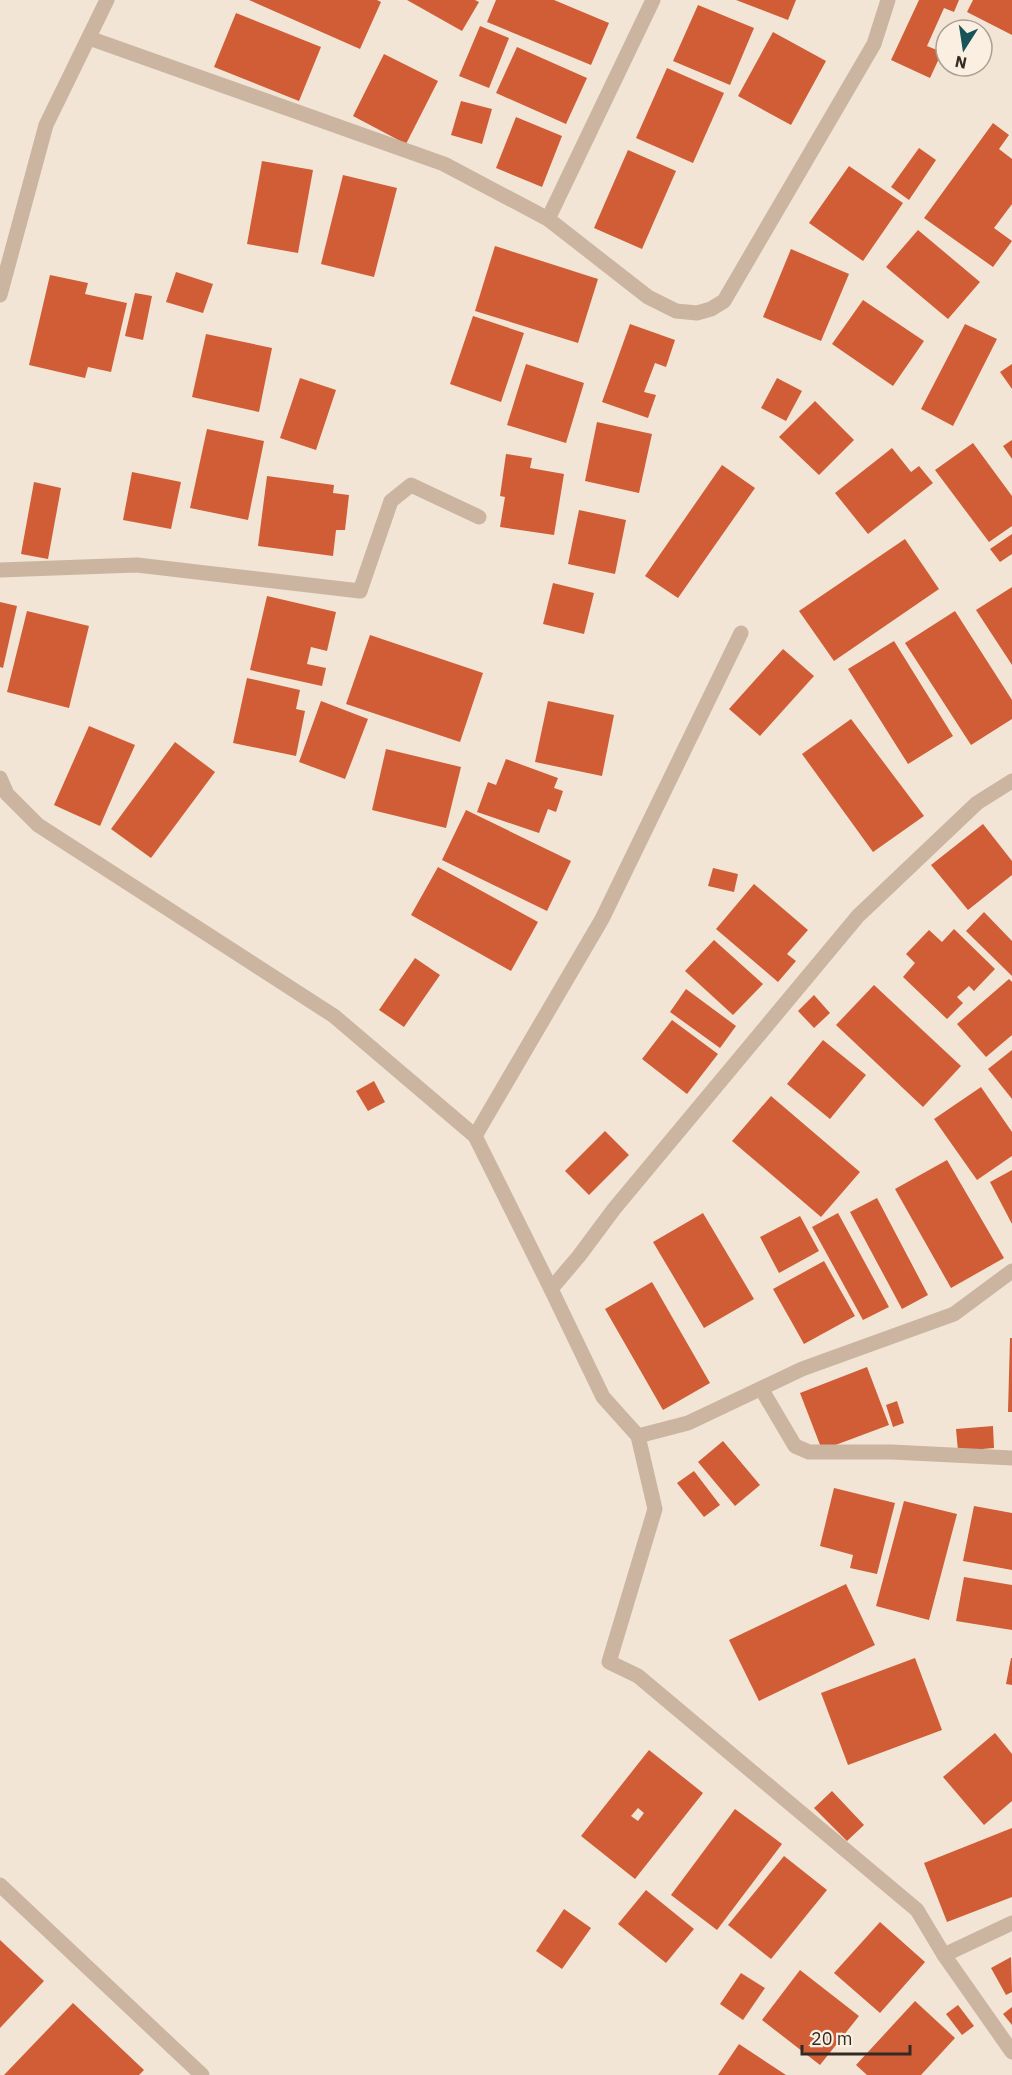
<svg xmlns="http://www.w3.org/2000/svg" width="1012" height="2075" viewBox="0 0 1012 2075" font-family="'IBM Plex Sans',sans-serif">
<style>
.building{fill:#d05d36;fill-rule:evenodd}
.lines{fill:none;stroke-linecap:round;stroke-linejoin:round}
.minor{stroke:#cbb5a1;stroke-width:15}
</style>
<rect width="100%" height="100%" fill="#f2e5d5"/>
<g class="building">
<path d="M 249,0 L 377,0 L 381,2 L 360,49 Z"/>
<path d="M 407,0 L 475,0 L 479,2 L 462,31 Z"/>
<path d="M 496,0 L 554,0 L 609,23 L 591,65 L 487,22 Z"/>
<path d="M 736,0 L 796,0 L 788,20 Z"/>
<path d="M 919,0 L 959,0 L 954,12 L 944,8 L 927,46 L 942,52 L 930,78 L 891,60 Z"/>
<path d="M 973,0 L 1012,0 L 1012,35 L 967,12 Z"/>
<path d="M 698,5 L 754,28 L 730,85 L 673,61 Z"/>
<path d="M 236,13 L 321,47 L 299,101 L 214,67 Z"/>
<path d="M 480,26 L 509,38 L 489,88 L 459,76 Z"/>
<path d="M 773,32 L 826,61 L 791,125 L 738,96 Z"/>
<path d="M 517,47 L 587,78 L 566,124 L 496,93 Z"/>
<path d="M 384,54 L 438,81 L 406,144 L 353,116 Z"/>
<path d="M 667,68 L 724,93 L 693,163 L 636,138 Z"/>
<path d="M 461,101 L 492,109 L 482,144 L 451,135 Z"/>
<path d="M 516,117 L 562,136 L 542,187 L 496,168 Z"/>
<path d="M 993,123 L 1009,135 L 999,149 L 1012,159 L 1012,204 L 994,228 L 1012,241 L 993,267 L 924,218 Z"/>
<path d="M 919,148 L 936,160 L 909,200 L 891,187 Z"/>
<path d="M 628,150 L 676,171 L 642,249 L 594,228 Z"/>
<path d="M 262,161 L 313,170 L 298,253 L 247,244 Z"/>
<path d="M 849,166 L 903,203 L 863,261 L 809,223 Z"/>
<path d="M 343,175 L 397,188 L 374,277 L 321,264 Z"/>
<path d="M 918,230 L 980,282 L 948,319 L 886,267 Z"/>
<path d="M 495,246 L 598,279 L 578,343 L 475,311 Z"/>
<path d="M 791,249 L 849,274 L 821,341 L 763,317 Z"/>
<path d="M 176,272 L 213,284 L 203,313 L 166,302 Z"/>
<path d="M 50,275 L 88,283 L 85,294 L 127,303 L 111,372 L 88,367 L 85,378 L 29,365 Z"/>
<path d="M 135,293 L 152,296 L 143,340 L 125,336 Z"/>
<path d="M 863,300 L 924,341 L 893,386 L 832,344 Z"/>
<path d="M 473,316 L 524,333 L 501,402 L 450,384 Z"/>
<path d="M 630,324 L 675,340 L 666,367 L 655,363 L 644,392 L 656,395 L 648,418 L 602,402 Z"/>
<path d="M 965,324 L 997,339 L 953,426 L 921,409 Z"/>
<path d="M 206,334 L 272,348 L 259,412 L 192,397 Z"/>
<path d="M 526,364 L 584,383 L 566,443 L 507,425 Z"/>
<path d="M 1012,364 L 1012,389 L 1000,372 Z"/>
<path d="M 300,378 L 336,390 L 316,450 L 280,438 Z"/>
<path d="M 777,378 L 802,391 L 786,421 L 761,408 Z"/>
<path d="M 815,401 L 854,440 L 819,475 L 779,437 Z"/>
<path d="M 597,422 L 652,434 L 639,493 L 585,481 Z"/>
<path d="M 207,429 L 264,441 L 248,520 L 190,508 Z"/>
<path d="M 1012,440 L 1012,459 L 1003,446 Z"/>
<path d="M 973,443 L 1012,496 L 1012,526 L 989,542 L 935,470 Z"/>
<path d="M 892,448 L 911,472 L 919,466 L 933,483 L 868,534 L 835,493 Z"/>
<path d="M 506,454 L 532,458 L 530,468 L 564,474 L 554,535 L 500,527 L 505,497 L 500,496 Z"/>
<path d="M 722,465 L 755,488 L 678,598 L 645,576 Z"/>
<path d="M 132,472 L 181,482 L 171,529 L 123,520 Z"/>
<path d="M 267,476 L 334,485 L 333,493 L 349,495 L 345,530 L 336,530 L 333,556 L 258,546 Z"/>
<path d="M 34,482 L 61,488 L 48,559 L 21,554 Z"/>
<path d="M 579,510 L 626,520 L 615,574 L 568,564 Z"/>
<path d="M 1012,534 L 1012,554 L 1000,562 L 990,549 Z"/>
<path d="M 905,539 L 939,589 L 834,661 L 799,611 Z"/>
<path d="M 553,583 L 594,593 L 584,634 L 543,624 Z"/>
<path d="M 1012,587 L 1012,665 L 976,610 Z"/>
<path d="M 267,596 L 336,612 L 327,651 L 311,647 L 307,664 L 326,668 L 322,686 L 250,670 Z"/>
<path d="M 0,602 L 17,606 L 3,668 L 0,667 Z"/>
<path d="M 27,611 L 89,626 L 69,708 L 7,692 Z"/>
<path d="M 955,611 L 1012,700 L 1012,719 L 971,745 L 905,643 Z"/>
<path d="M 370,635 L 483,673 L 460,742 L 346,704 Z"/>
<path d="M 894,641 L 953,736 L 908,764 L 848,669 Z"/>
<path d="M 783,649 L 814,676 L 760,736 L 729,709 Z"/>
<path d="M 247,678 L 300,690 L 296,709 L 305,711 L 296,756 L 233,743 Z"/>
<path d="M 321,701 L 368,719 L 345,779 L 299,762 Z"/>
<path d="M 548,701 L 614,715 L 602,776 L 535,762 Z"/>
<path d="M 851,719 L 924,816 L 873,852 L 802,754 Z"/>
<path d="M 89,726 L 135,745 L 100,826 L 54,805 Z"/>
<path d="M 175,742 L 215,772 L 151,858 L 111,829 Z"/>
<path d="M 386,749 L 461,767 L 446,828 L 372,810 Z"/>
<path d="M 506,759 L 558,778 L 554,788 L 563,791 L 556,812 L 548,809 L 539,833 L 477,812 L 488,782 L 496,785 Z"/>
<path d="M 466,810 L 571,861 L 547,911 L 442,860 Z"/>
<path d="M 983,824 L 1012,861 L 1012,875 L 968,910 L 931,865 Z"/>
<path d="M 438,867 L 538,922 L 511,971 L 411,915 Z"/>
<path d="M 713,868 L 738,874 L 734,892 L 708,886 Z"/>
<path d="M 754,884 L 808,930 L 787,954 L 796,961 L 778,982 L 716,929 Z"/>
<path d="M 984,912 L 1012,941 L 1012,976 L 966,931 Z"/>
<path d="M 954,929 L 995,969 L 974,991 L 969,986 L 957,997 L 963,1003 L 947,1019 L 903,977 L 915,963 L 906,954 L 929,930 L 942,942 Z"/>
<path d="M 714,940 L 763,984 L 733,1015 L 685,971 Z"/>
<path d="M 415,958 L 440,975 L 404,1027 L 379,1010 Z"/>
<path d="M 1009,979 L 1012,982 L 1012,1035 L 986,1057 L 957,1024 Z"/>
<path d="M 874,985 L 961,1066 L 923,1107 L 836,1025 Z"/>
<path d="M 686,989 L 736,1026 L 720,1048 L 670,1012 Z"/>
<path d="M 814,995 L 830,1013 L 814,1028 L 798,1011 Z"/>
<path d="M 672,1020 L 718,1054 L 687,1094 L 642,1059 Z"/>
<path d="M 823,1040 L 866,1075 L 830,1119 L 787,1084 Z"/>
<path d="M 1012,1050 L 1012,1099 L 988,1069 Z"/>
<path d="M 374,1081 L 385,1102 L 368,1111 L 356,1091 Z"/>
<path d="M 981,1087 L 1012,1132 L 1012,1156 L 977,1180 L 934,1119 Z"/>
<path d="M 771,1096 L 860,1172 L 821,1217 L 732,1141 Z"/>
<path d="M 605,1131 L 629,1155 L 589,1195 L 565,1171 Z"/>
<path d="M 947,1160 L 1004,1258 L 951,1288 L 895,1189 Z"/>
<path d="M 1012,1170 L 1012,1224 L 990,1182 Z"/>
<path d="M 877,1198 L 928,1295 L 902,1309 L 850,1212 Z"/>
<path d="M 703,1213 L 754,1299 L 704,1328 L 653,1242 Z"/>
<path d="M 838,1213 L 889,1307 L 863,1320 L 812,1227 Z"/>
<path d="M 800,1216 L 819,1251 L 779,1273 L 760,1237 Z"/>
<path d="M 824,1261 L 855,1316 L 804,1344 L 773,1289 Z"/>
<path d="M 652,1282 L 710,1383 L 663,1410 L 605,1309 Z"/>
<path d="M 1010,1338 L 1012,1338 L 1012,1412 L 1008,1412 Z"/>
<path d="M 867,1367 L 889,1425 L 822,1450 L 800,1393 Z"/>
<path d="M 897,1401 L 904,1423 L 893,1427 L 886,1405 Z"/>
<path d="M 993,1426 L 994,1448 L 958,1451 L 956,1429 Z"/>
<path d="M 723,1441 L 760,1485 L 735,1506 L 698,1462 Z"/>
<path d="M 694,1471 L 720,1505 L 704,1517 L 677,1483 Z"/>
<path d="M 834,1488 L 895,1503 L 877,1574 L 850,1568 L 853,1555 L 820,1546 Z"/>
<path d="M 904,1501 L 957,1514 L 929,1620 L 876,1606 Z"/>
<path d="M 974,1506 L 1012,1513 L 1012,1570 L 963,1561 Z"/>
<path d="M 964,1577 L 1012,1585 L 1012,1630 L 956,1621 Z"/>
<path d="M 846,1584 L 875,1645 L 759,1701 L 729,1640 Z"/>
<path d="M 915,1658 L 942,1730 L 848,1765 L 821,1693 Z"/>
<path d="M 1011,1658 L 1012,1658 L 1012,1685 L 1006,1684 Z"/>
<path d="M 995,1733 L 1012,1754 L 1012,1801 L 984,1825 L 943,1777 Z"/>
<path d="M 649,1750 L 703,1793 L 635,1879 L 581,1836 ZM 638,1808 L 644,1813 L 638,1821 L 631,1816 Z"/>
<path d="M 832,1791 L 864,1825 L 847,1841 L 814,1808 Z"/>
<path d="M 735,1809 L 782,1844 L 717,1930 L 671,1895 Z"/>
<path d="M 1012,1828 L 1012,1897 L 947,1922 L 924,1863 Z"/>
<path d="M 784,1856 L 827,1890 L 771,1959 L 728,1925 Z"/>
<path d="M 646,1890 L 694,1929 L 666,1963 L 618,1924 Z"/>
<path d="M 564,1909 L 591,1928 L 562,1969 L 536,1951 Z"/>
<path d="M 880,1922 L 925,1962 L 880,2013 L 834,1973 Z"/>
<path d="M 0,1940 L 44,1981 L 0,2028 Z"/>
<path d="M 1011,1957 L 1012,1992 L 1006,1995 L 991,1968 Z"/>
<path d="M 800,1970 L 859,2016 L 820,2065 L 762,2020 Z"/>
<path d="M 741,1973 L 765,1988 L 743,2020 L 720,2004 Z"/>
<path d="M 915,2001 L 955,2038 L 921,2075 L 867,2075 L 856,2065 Z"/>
<path d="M 73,2003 L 144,2070 L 139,2075 L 4,2075 Z"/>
<path d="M 958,2005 L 974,2026 L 962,2035 L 946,2014 Z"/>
<path d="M 1012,2007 L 1012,2025 L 1003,2014 Z"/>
<path d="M 739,2044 L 786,2075 L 718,2075 Z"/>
</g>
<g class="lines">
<g class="minor">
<path d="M 89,38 L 444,164 L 548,219 L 648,297 L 676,311 L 697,313 L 711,309 L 724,301 L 874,44 L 888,0"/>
<path d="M 548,219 L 653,0"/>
<path d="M 0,295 L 46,125 L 107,0"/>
<path d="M 0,570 L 137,565 L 360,591 L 391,501 L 411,485 L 479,517"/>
<path d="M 0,778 L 7,794 L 38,825 L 334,1016 L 475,1136 L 551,1289"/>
<path d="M 1012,781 L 977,803 L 858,916 L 614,1209 L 579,1256 L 551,1289 L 603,1397 L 638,1436 L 688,1423 L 802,1369 L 954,1314 L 1012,1271"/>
<path d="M 475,1136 L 602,919 L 741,633"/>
<path d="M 762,1390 L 795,1446 L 809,1452 L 892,1452 L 1012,1458"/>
<path d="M 638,1436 L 655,1509 L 609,1662 L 638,1676 L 917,1910 L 944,1955 L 1012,2052"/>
<path d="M 0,1885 L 202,2075"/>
<path d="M 944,1955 L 1012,1923"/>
</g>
</g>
<g transform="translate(964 48) rotate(192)"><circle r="28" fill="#faefe1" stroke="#aba095" stroke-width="1.5"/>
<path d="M0-4.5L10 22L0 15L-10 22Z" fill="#175359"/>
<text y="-9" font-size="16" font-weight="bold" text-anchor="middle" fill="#342a24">N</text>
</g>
<path d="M802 2045v9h108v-9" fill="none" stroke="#342a24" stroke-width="3"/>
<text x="811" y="2045" font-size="18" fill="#342a24" stroke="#faefe1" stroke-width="4.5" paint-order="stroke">20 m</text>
</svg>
